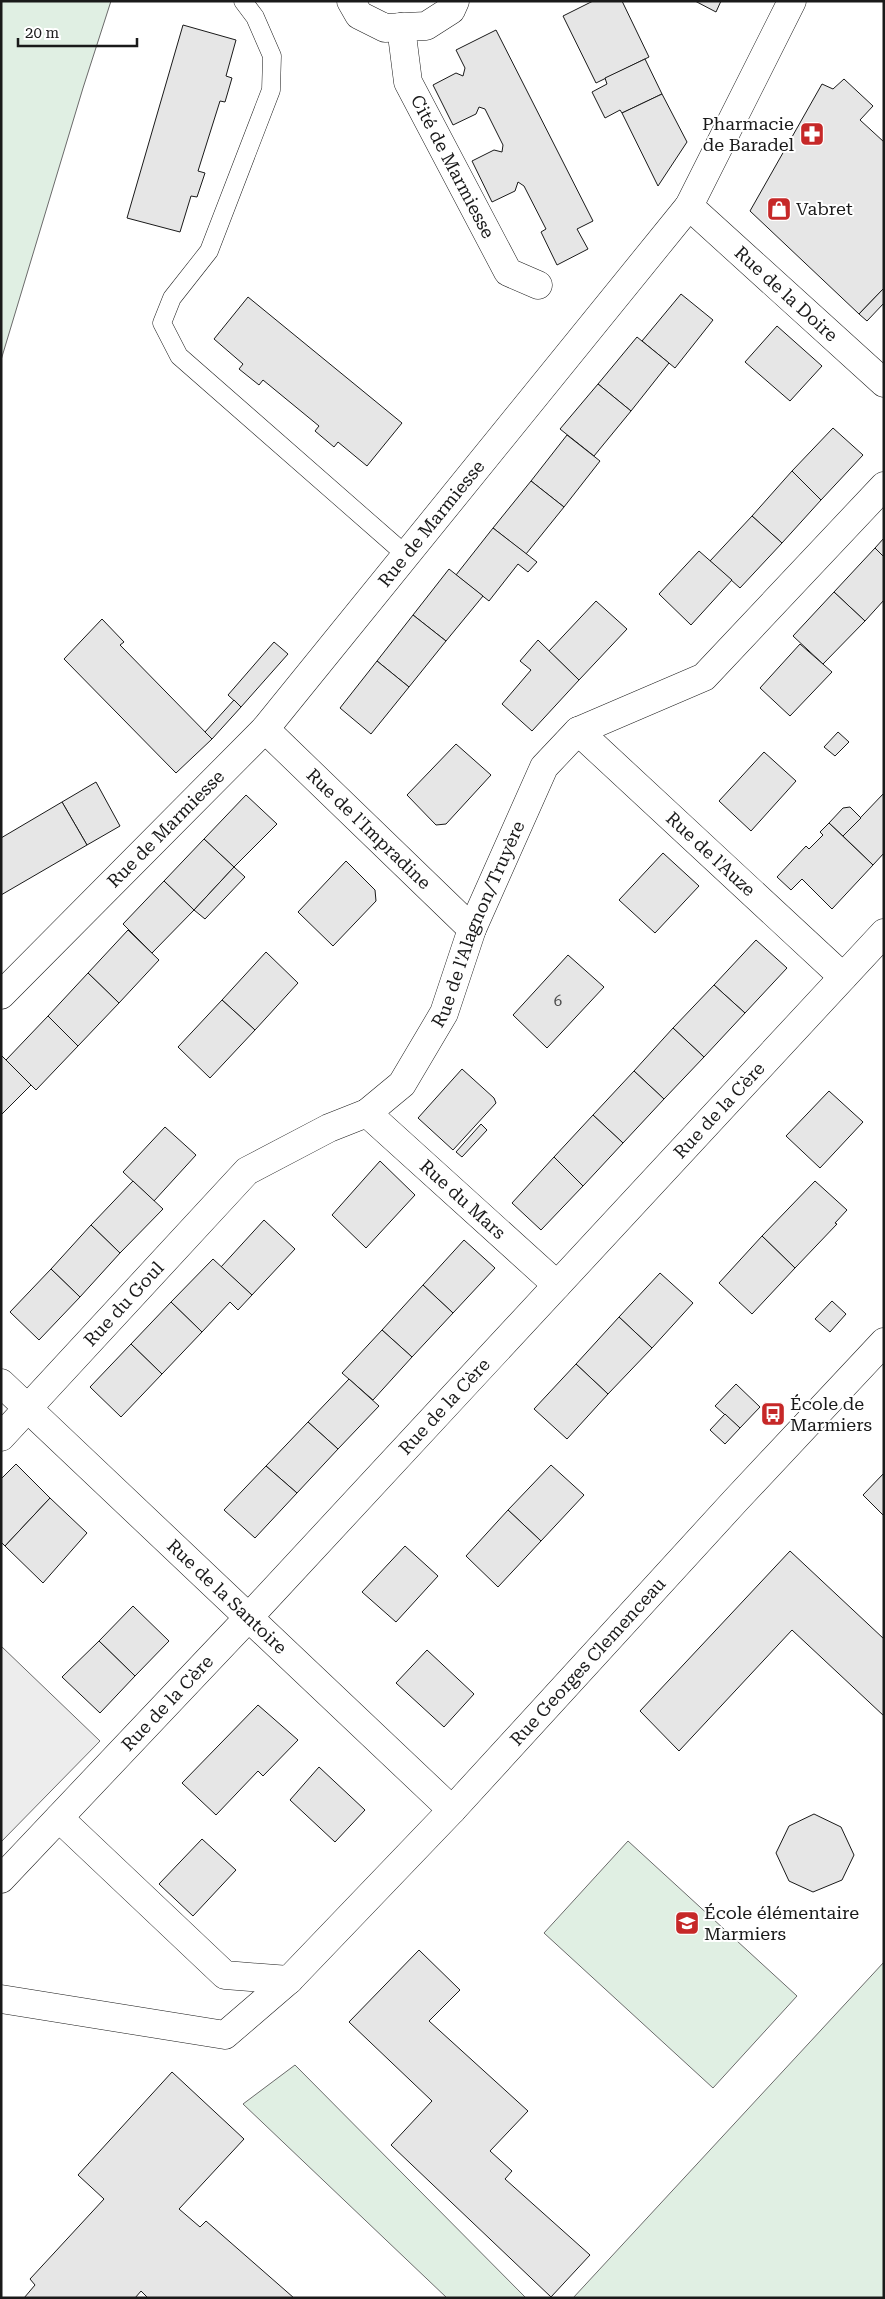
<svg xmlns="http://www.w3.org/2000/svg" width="885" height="2299" viewBox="0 0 885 2299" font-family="'Roboto Serif',serif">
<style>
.green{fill:#e0efe3;stroke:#6a6a6a}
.parking{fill:#ededed;stroke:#6a6a6a}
.building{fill:#e6e6e6;stroke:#1a1a1a}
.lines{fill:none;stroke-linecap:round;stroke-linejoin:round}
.service-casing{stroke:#1a1a1a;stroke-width:19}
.minor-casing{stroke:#1a1a1a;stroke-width:29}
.service{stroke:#fff;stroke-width:18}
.minor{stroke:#fff;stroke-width:28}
.labels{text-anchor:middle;stroke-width:4;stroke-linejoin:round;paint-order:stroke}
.number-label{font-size:15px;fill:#4d4d4d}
.poi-label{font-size:18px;fill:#1a1a1a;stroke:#fff;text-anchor:start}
.street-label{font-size:18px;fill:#1a1a1a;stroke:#fff}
</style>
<rect width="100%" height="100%" fill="#fff"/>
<g class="green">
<path d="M 1,1 L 111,1 L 83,88 L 1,360 Z"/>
<path d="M 628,1841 L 797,1996 L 713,2088 L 544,1933 Z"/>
<path d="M 884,1962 L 884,2298 L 573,2298 Z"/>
<path d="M 295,2065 L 526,2298 L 447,2298 L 243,2104 Z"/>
</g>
<path class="parking" d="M 1,1646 L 100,1741 L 1,1842 Z"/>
<g class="building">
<path d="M 593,1 L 622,1 L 649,57 L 596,83 L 563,16 Z"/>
<path d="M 695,1 L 721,1 L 716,12 Z"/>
<path d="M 183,25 L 236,40 L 226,76 L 232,78 L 225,102 L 220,101 L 198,171 L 205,173 L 197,197 L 191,196 L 180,232 L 127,218 Z"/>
<path d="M 496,30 L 593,221 L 577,229 L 588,249 L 557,265 L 541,232 L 546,229 L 524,186 L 518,182 L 515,191 L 492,202 L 472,161 L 494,150 L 502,152 L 503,145 L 485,109 L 479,107 L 476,114 L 453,125 L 433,85 L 456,73 L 463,76 L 465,68 L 456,50 Z"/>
<path d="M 645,59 L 662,94 L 622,113 L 620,110 L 605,118 L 592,92 L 607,84 L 605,78 Z"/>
<path d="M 844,79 L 873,106 L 860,120 L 884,142 L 884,288 L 859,314 L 750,211 L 822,84 L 833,89 Z"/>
<path d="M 662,94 L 687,142 L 658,186 L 622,113 Z"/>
<path d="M 884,288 L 884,303 L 867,321 L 859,314 Z"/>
<path d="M 681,294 L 713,320 L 675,368 L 642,341 Z"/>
<path d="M 248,297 L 402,423 L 367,466 L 338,442 L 334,447 L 315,431 L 319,426 L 263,380 L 259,385 L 239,369 L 243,364 L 214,339 Z"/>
<path d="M 777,326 L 822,366 L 790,401 L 745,362 Z"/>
<path d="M 637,337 L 669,363 L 631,411 L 598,384 Z"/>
<path d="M 598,384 L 631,411 L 594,456 L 560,429 Z"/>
<path d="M 833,428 L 863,455 L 821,500 L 792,471 Z"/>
<path d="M 567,435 L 600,461 L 564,507 L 531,481 Z"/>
<path d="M 792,471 L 821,500 L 782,543 L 752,516 Z"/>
<path d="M 531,481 L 564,507 L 526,554 L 493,528 Z"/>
<path d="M 752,516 L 782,543 L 740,588 L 710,561 Z"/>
<path d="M 493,528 L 537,562 L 528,572 L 518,564 L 489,601 L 456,575 Z"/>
<path d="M 884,538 L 884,557 L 875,548 Z"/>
<path d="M 875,548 L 884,557 L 884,600 L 865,621 L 834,592 Z"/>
<path d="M 699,551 L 732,580 L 691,625 L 659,594 Z"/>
<path d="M 449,569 L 483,596 L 446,641 L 413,615 Z"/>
<path d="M 834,592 L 865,621 L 823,664 L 793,636 Z"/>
<path d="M 596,601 L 627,629 L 579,680 L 549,651 Z"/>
<path d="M 413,615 L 446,641 L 409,687 L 377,661 Z"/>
<path d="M 102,619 L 124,642 L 120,645 L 212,739 L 176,773 L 64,659 Z"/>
<path d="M 538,640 L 579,680 L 532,731 L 502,704 L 531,670 L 520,661 Z"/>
<path d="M 274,642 L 288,654 L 241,707 L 228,695 Z"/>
<path d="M 800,644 L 832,672 L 790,716 L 760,688 Z"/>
<path d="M 377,661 L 409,687 L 371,734 L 340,708 Z"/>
<path d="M 234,700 L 241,707 L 212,739 L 205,732 Z"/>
<path d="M 838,732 L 849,742 L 835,756 L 824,747 Z"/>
<path d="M 456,744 L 491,775 L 446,824 L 436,825 L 407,795 Z"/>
<path d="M 764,752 L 796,781 L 751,831 L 719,801 Z"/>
<path d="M 96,782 L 120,826 L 87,845 L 62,802 Z"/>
<path d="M 884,793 L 884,853 L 873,865 L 843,836 Z"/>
<path d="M 246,795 L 277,824 L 234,867 L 204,839 Z"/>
<path d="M 62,802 L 87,845 L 1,895 L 1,838 Z"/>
<path d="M 850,807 L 861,818 L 843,836 L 829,823 L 843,808 Z"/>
<path d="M 829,823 L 873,865 L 832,909 L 802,879 L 791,890 L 777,877 L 806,846 L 809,849 L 823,835 L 820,832 Z"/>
<path d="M 204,839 L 234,867 L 194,910 L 164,881 Z"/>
<path d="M 663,853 L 699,886 L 655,933 L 619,900 Z"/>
<path d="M 346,861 L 375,890 L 376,901 L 333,946 L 298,912 Z"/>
<path d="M 234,867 L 245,877 L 205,919 L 194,910 Z"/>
<path d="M 164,881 L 194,910 L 152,953 L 123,924 Z"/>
<path d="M 128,930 L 159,960 L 119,1003 L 88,973 Z"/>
<path d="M 756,940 L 787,968 L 745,1013 L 714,985 Z"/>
<path d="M 266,952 L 298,983 L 255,1030 L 222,1000 Z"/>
<path d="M 568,955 L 604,987 L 547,1048 L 513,1015 Z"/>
<path d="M 88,973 L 119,1003 L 78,1046 L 48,1016 Z"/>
<path d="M 714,985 L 745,1013 L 704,1057 L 673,1028 Z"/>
<path d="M 222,1000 L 255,1030 L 210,1078 L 178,1047 Z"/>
<path d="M 48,1016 L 78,1046 L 36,1090 L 6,1060 Z"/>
<path d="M 673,1028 L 704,1057 L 664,1099 L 634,1071 Z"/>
<path d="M 1,1055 L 31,1085 L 1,1115 Z"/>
<path d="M 462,1069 L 494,1098 L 496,1103 L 453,1150 L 418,1118 Z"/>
<path d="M 634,1071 L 664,1099 L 623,1143 L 593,1115 Z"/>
<path d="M 829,1091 L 863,1122 L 820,1168 L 786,1136 Z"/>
<path d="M 593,1115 L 623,1143 L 583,1186 L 554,1157 Z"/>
<path d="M 481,1124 L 487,1130 L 462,1157 L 456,1152 Z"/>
<path d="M 165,1127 L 196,1155 L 154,1201 L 123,1172 Z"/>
<path d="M 554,1157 L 583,1186 L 541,1230 L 512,1203 Z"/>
<path d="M 380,1161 L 415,1195 L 366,1248 L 332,1215 Z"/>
<path d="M 133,1181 L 163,1209 L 120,1253 L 91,1225 Z"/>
<path d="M 815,1181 L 847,1210 L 835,1223 L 837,1224 L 795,1268 L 762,1236 Z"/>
<path d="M 264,1220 L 295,1249 L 252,1295 L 221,1267 Z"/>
<path d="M 91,1225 L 120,1253 L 80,1297 L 51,1269 Z"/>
<path d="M 762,1236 L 795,1268 L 752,1314 L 719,1283 Z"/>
<path d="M 464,1240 L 495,1268 L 453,1313 L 423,1285 Z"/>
<path d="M 213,1259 L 252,1295 L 238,1310 L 230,1302 L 202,1332 L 171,1302 Z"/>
<path d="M 51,1269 L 80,1297 L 39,1340 L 10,1312 Z"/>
<path d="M 660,1273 L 693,1303 L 652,1348 L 619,1317 Z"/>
<path d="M 423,1285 L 453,1313 L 412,1357 L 382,1330 Z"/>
<path d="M 832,1301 L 846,1314 L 830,1332 L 815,1319 Z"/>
<path d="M 171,1302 L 202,1332 L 162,1374 L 131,1344 Z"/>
<path d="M 619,1317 L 652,1348 L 608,1394 L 576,1364 Z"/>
<path d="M 382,1330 L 412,1357 L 373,1400 L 342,1373 Z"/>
<path d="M 131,1344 L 162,1374 L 121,1417 L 90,1387 Z"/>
<path d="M 576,1364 L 608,1394 L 567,1439 L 534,1409 Z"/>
<path d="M 349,1379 L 379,1406 L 338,1449 L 308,1422 Z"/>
<path d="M 736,1384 L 760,1407 L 740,1428 L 715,1406 Z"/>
<path d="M 725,1414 L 740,1428 L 725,1444 L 710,1430 Z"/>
<path d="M 308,1422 L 338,1449 L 297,1493 L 266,1466 Z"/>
<path d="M 16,1464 L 50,1498 L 5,1546 L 1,1542 L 1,1479 Z"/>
<path d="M 551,1465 L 584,1495 L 541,1541 L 508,1510 Z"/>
<path d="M 266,1466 L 297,1493 L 255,1538 L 224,1510 Z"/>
<path d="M 884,1473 L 884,1516 L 863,1495 Z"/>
<path d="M 50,1498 L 87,1533 L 43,1583 L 5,1546 Z"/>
<path d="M 508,1510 L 541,1541 L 498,1587 L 466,1556 Z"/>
<path d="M 405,1546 L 438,1576 L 396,1622 L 362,1592 Z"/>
<path d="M 790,1551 L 884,1639 L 884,1716 L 792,1630 L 679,1751 L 640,1711 Z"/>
<path d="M 133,1606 L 169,1641 L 135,1676 L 99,1641 Z"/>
<path d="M 99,1641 L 135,1676 L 100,1713 L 62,1677 Z"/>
<path d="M 427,1650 L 474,1694 L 444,1727 L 396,1683 Z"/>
<path d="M 258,1705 L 298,1740 L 263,1776 L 258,1771 L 216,1815 L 182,1783 Z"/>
<path d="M 319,1767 L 365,1810 L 335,1842 L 290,1800 Z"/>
<path d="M 814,1814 L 841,1827 L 854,1855 L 842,1880 L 813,1892 L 789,1881 L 776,1853 L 789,1826 Z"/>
<path d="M 202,1839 L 236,1870 L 193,1916 L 159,1884 Z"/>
<path d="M 419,1950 L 460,1990 L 429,2021 L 528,2111 L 490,2151 L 512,2171 L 505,2179 L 590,2255 L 551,2297 L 391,2145 L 432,2101 L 349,2022 Z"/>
<path d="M 172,2072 L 244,2139 L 179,2209 L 200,2227 L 206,2221 L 294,2298 L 148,2298 L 141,2291 L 135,2298 L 24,2298 L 35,2285 L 30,2279 L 104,2199 L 78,2175 Z"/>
</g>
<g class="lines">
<defs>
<path id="service" d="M 243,1 L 255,17 L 272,56 L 271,90 L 209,251 L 172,298 L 162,323 L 179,356 L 406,555"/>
<g id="minor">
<path d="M 351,1 L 359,15 L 385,28 L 426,26 L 451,10 L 455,1"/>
<path id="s1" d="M 401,27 L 408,82 L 508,272 L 538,285"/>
<path id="s2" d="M 689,206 L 884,383"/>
<path id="s3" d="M 265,729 L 472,929"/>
<path id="s4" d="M 578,731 L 843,977"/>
<path id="s5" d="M 1,995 L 265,729 L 689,206 L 792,1"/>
<path id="s6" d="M 367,1113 L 557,1285"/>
<path id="s7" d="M 1,1383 L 452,1810"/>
<path id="s8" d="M 1,1437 L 247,1171 L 329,1128 L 367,1113 L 402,1084 L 444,1013 L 472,929 L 544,767 L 578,731 L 704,677 L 884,486"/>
<path d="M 59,1818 L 225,1975 L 289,1980"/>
<path id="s9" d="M 1,1879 L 248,1618 L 884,933"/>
<path id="s10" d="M 1,1999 L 225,2035 L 289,1980 L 452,1810 L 735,1501 L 884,1342"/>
</g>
</defs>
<use href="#service" class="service-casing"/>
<use href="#minor" class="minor-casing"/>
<use href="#service" class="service"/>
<use href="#minor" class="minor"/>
</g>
<defs>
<symbol id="pharmacy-square" viewBox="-11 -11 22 22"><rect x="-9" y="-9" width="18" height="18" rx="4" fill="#c62828" stroke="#fff"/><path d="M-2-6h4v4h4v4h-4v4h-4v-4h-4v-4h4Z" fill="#fff"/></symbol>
<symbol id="shop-square" viewBox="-11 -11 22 22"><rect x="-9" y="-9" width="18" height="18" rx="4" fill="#c62828" stroke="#fff"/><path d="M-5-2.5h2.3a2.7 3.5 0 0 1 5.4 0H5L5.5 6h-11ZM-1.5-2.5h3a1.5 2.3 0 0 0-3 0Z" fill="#fff"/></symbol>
<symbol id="bus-square" viewBox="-11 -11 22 22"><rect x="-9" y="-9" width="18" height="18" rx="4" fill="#c62828" stroke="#fff"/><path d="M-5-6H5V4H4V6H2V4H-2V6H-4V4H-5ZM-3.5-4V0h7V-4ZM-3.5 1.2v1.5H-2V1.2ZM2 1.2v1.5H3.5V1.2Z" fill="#fff"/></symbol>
<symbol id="school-square" viewBox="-11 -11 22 22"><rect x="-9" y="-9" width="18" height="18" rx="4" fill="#c62828" stroke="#fff"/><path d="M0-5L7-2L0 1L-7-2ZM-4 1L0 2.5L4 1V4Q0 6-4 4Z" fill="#fff"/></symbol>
</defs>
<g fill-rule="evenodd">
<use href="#pharmacy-square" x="798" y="120" width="28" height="28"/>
<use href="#shop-square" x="765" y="195" width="28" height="28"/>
<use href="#bus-square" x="759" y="1400" width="28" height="28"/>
<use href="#school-square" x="673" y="1909" width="28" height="28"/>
</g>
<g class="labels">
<g class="number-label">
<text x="558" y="1006">6</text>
</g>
<g class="poi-label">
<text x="794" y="130" text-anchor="end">Pharmacie<tspan x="794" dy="21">de Baradel</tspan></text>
<text x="796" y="215">Vabret</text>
<text x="790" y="1410">École de<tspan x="790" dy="21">Marmiers</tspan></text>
<text x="704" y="1919">École élémentaire<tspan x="704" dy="21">Marmiers</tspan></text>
</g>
<g class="street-label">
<text dy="6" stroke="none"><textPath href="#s1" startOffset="151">Cité de Marmiesse</textPath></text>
<text dy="6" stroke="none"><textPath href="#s2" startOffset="131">Rue de la Doire</textPath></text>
<text dy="6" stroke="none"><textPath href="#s5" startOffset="639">Rue de Marmiesse</textPath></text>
<text dy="6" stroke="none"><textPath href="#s5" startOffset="234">Rue de Marmiesse</textPath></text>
<text dy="6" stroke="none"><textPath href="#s3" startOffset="144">Rue de l'Impradine</textPath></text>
<text dy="6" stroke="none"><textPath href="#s4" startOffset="181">Rue de l'Auze</textPath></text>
<text dy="6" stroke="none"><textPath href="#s8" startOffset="719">Rue de l'Alagnon/Truyère</textPath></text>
<text dy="6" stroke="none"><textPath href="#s9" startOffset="1052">Rue de la Cère</textPath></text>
<text dy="6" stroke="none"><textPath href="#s6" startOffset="129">Rue du Mars</textPath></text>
<text dy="6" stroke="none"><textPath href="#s8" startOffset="181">Rue du Goul</textPath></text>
<text dy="6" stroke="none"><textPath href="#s9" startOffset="648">Rue de la Cère</textPath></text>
<text dy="6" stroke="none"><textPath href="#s7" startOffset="311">Rue de la Santoire</textPath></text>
<text dy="6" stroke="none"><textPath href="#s10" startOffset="748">Rue Georges Clemenceau</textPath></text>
<text dy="6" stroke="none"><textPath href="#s9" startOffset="242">Rue de la Cère</textPath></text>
</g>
</g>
<rect width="885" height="2299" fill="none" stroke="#1a1a1a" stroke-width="5"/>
<path d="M18 38v8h119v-8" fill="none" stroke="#1a1a1a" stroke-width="2.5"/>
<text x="25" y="38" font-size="15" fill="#1a1a1a" stroke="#ffffff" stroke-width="4" paint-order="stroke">20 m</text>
</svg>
